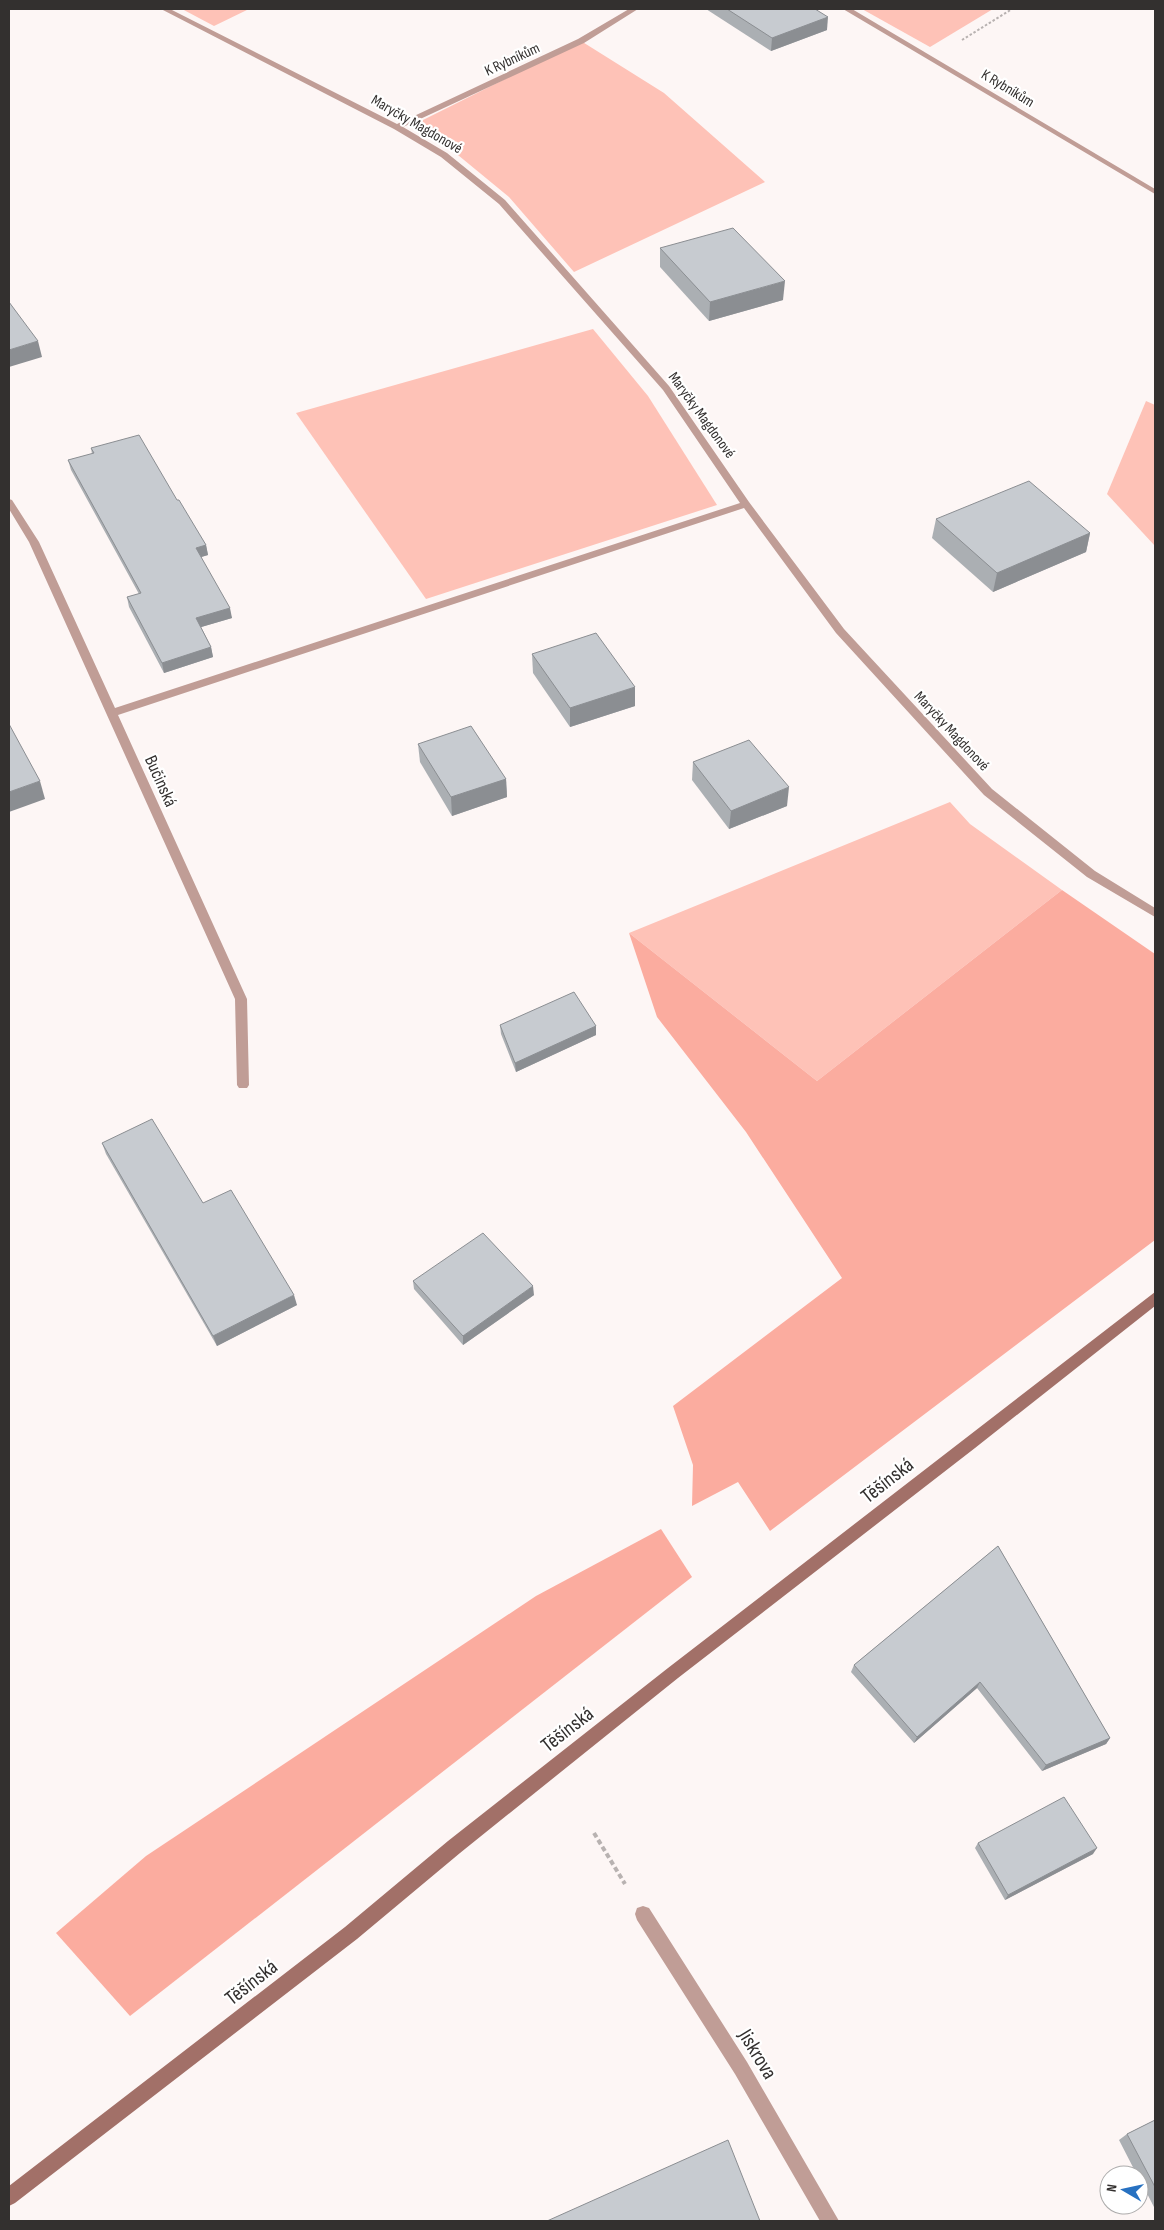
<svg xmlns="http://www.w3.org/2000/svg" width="1164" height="2230" viewBox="0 0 1164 2230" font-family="'Sofia Sans Condensed',sans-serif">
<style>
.green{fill:#fec2b7}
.forest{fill:#fbac9f}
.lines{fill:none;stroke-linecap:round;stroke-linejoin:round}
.path-far1{stroke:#b8b2b1;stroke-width:2;stroke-dasharray:2.5 2;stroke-linecap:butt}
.path{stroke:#b8b2b1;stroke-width:4;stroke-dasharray:5 3;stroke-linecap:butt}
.service{fill:#c09d96;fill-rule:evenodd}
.minor{fill:#c09d96;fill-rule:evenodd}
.secondary{fill:#a27068;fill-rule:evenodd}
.wall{fill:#abafb3}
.shaded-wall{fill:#8b8e92}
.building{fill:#c7cbd0;stroke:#8b8e92}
.labels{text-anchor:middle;stroke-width:4.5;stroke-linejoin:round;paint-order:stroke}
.far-street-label{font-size:15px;fill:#33302f;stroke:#fff}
.street-label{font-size:18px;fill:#33302f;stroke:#fff}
.near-street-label{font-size:21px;fill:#33302f;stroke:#fff}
</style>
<rect width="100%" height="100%" fill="#fdf6f5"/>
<g class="green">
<path d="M 182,9 L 249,9 L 214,26 Z"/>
<path d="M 862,9 L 993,9 L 930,47 Z"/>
<path d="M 581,41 L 664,93 L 765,182 L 574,272 L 509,197 L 447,146 L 411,126 Z"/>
<path d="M 593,329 L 648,396 L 717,505 L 426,599 L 296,413 Z"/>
<path d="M 1146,401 L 1155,405 L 1155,546 L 1107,494 Z"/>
<path d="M 950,802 L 970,824 L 1062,890 L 817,1081 L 629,933 Z"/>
</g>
<g class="forest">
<path d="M 1062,890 L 1155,954 L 1155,1240 L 770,1531 L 738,1482 L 692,1506 L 693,1465 L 673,1406 L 842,1278 L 746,1132 L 657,1017 L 629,933 L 817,1081 Z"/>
<path d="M 661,1529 L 692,1577 L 130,2016 L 56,1933 L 146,1856 L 536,1596 Z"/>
</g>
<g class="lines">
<path class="path-far1" d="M 962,40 L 1012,9"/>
<path class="path" d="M 594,1833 L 625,1884"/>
<path class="service" d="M 643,1906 L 649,1908 L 747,2062 L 839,2221 L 820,2221 L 735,2074 L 637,1920 L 635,1914 L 637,1908 Z"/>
<g class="minor">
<path d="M 161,9 L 170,9 L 397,124 L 578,39 L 629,9 L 638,9 L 584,43 L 403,127 L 447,153 L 505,200 L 669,386 L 749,502 L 844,629 L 992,789 L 1095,871 L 1155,908 L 1155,917 L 1087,877 L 984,795 L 836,633 L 744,508 L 118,715 L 247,999 L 249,1085 L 247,1088 L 239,1088 L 237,1085 L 235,999 L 29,542 L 9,509 L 9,499 L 12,500 L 39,542 L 115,708 L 740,503 L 663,390 L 499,204 L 441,157 L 394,129 Z"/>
<path d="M 843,9 L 852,9 L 1155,189 L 1155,194 Z"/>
</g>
<path class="secondary" d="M 1155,1292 L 1155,1306 L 975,1448 L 678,1678 L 460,1853 L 357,1939 L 15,2203 L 9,2206 L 9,2186 L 345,1927 L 448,1841 L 668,1668 Z"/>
</g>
<g class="wall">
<path d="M 706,9 L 815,9 L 827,30 L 771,51 Z"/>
<path d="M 660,248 L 783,300 L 709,321 L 660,267 Z"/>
<path d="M 91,448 L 177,500 L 206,545 L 208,555 L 201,557 L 232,618 L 201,627 L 211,647 L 213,657 L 164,673 L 129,607 L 127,597 L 139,594 L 71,470 L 68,460 L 92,454 Z"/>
<path d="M 936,519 L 1090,533 L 1086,552 L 993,592 L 932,538 Z"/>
<path d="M 532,654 L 635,706 L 570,727 L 533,673 Z"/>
<path d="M 418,744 L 506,779 L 507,797 L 452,816 L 420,762 Z"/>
<path d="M 693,762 L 787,806 L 729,829 L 692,780 Z"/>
<path d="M 500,1025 L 596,1026 L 596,1035 L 516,1072 L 501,1034 Z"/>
<path d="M 102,1143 L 203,1203 L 297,1305 L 217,1346 L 106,1154 Z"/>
<path d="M 413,1281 L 534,1295 L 463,1345 L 414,1289 Z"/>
<path d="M 998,1546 L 1110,1738 L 1106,1744 L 1042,1771 L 977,1688 L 914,1743 L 851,1672 L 854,1665 Z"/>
<path d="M 978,1843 L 1093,1854 L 1005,1900 L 975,1848 Z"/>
<path d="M 1155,2120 L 1155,2209 L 1139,2178 L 1139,2175 L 1137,2175 L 1119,2140 L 1127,2134 Z"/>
</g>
<g class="shaded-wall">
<path d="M 828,17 L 827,30 L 771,51 L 772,38 Z"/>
<path d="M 785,281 L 783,300 L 709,321 L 710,302 Z"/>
<path d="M 38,341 L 42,357 L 9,367 L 9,350 Z"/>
<path d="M 1090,533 L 1086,552 L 993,592 L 997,573 Z"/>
<path d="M 206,545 L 208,555 L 198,558 L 196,548 Z"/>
<path d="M 230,608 L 232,618 L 198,628 L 196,618 Z"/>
<path d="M 211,647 L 213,657 L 164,673 L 162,663 Z"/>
<path d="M 635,687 L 635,706 L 570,727 L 570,708 Z"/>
<path d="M 506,779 L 507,797 L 452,816 L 451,797 Z"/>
<path d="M 40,781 L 45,799 L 9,812 L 9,792 Z"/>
<path d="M 789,787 L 787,806 L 729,829 L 731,811 Z"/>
<path d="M 596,1026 L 596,1035 L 516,1072 L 515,1063 Z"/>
<path d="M 533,1286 L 534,1295 L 463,1345 L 463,1336 Z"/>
<path d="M 294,1295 L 297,1305 L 217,1346 L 213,1336 Z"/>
<path d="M 980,1682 L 977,1688 L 914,1743 L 917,1737 Z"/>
<path d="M 1110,1738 L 1106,1744 L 1042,1771 L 1046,1765 Z"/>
<path d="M 1097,1848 L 1093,1854 L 1005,1900 L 1008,1895 Z"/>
</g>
<g class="building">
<path d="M 727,9 L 815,9 L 828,17 L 772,38 Z"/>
<path d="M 733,228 L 785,281 L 710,302 L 660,248 Z"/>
<path d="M 9,302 L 38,341 L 9,350 Z"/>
<path d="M 139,435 L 177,500 L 179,500 L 206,545 L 196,548 L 230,608 L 196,618 L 211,647 L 162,663 L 127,597 L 141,593 L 68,460 L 94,453 L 91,448 Z"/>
<path d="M 1029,481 L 1090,533 L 997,573 L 936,519 Z"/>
<path d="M 596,633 L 635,687 L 570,708 L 532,654 Z"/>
<path d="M 9,724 L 40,781 L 9,792 Z"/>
<path d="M 471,726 L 506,779 L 451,797 L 418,744 Z"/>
<path d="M 749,740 L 789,787 L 731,811 L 693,762 Z"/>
<path d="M 574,992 L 596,1026 L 515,1063 L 500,1025 Z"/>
<path d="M 152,1119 L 203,1203 L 231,1190 L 294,1295 L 213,1336 L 102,1143 Z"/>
<path d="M 483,1233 L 533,1286 L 463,1336 L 413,1281 Z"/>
<path d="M 998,1546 L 1110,1738 L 1046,1765 L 980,1682 L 917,1737 L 854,1665 Z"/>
<path d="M 1064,1797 L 1097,1848 L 1008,1895 L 978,1843 Z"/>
<path d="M 1155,2120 L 1155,2187 L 1127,2134 Z"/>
<path d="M 728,2140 L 760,2221 L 547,2221 Z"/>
</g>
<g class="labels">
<g class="far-street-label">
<text transform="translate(512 59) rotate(-25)" y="5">K Rybníkům</text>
<text transform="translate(1008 88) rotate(31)" y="5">K Rybníkům</text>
<text transform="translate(417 124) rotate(30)" y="5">Maryčky Magdonové</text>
<text transform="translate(702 415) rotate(54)" y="5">Maryčky Magdonové</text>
<text transform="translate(952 731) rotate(47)" y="5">Maryčky Magdonové</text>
</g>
<g class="street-label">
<text transform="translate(161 781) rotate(66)" y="6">Bučinská</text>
</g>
<g class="near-street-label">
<text transform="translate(887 1480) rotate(-38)" y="7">Těšínská</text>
<text transform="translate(567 1729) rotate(-38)" y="7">Těšínská</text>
<text transform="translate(251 1982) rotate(-38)" y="7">Těšínská</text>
<text transform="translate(758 2054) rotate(59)" y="7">Jiskrova</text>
</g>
</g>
<rect width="1164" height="2230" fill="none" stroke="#33302f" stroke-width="20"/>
<g transform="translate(1124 2190) rotate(279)"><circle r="24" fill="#ffffff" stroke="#adacac"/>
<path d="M0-4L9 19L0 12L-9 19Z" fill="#2771c1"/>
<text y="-8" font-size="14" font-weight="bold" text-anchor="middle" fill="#33302f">N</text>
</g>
</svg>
